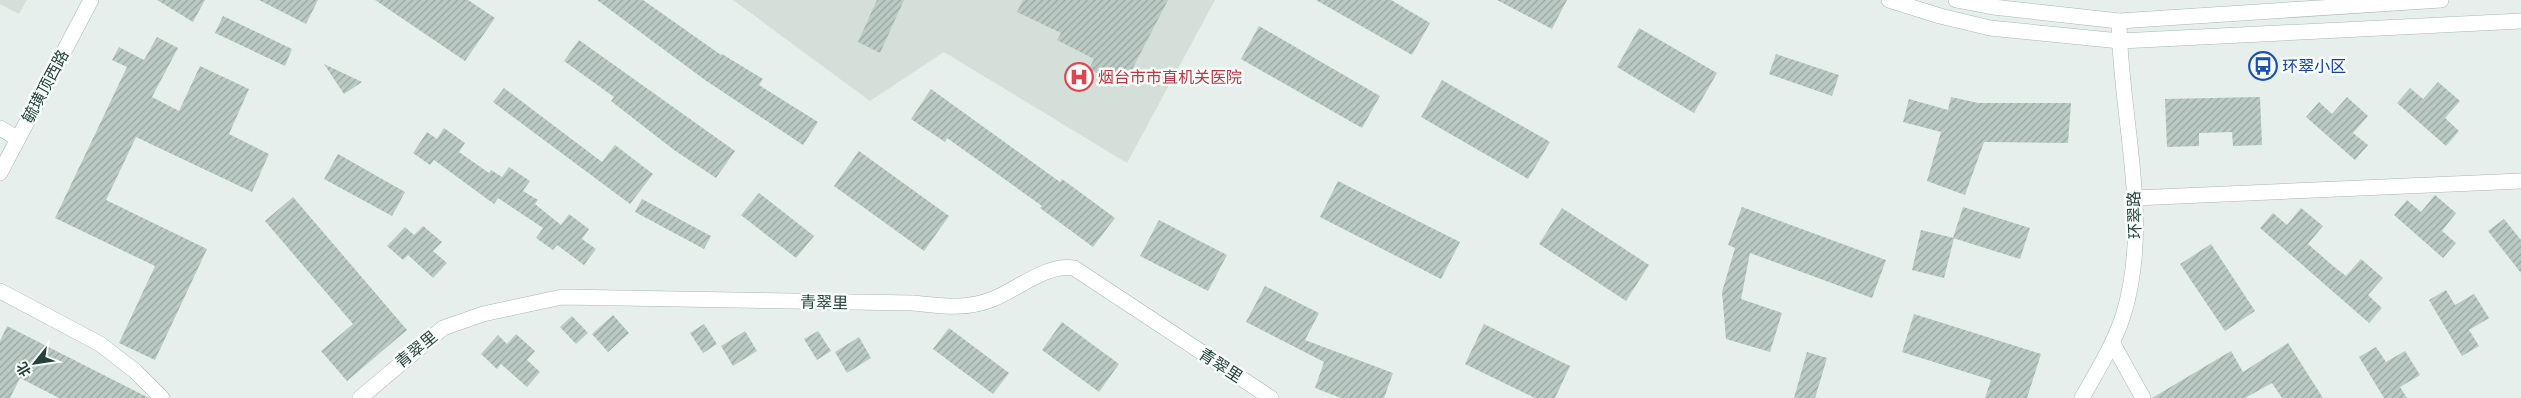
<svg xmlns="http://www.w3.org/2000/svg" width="2521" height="398" viewBox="0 0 2521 398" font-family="'Open Sans','Noto Sans SC',sans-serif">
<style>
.built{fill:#d4dfda}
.building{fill:url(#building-hatch)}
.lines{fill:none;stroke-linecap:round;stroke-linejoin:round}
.street-casing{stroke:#a8b8b2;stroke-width:16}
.secondary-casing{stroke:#a4bbb3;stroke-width:16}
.street{stroke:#fff;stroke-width:15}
.secondary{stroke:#fff;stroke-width:15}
.labels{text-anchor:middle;stroke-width:5;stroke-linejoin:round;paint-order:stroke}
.transit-label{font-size:16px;fill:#164399;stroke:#f7fbf9;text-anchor:start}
.health-label{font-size:16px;fill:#be3a42;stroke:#f7fbf9;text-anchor:start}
.street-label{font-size:16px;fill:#24423a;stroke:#f7fbf9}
</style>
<defs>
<pattern id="building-hatch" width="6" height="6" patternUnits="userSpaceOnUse" patternTransform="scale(1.25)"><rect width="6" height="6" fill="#bbcac4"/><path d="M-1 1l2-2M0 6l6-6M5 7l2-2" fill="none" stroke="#98a6a0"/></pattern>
</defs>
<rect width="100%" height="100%" fill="#e6efeb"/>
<g class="built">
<path d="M 0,0 L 27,0 L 19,14 L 0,4 Z"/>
<path d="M 733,0 L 1215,0 L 1127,163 L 944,52 L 870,101 Z"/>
</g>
<g class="building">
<path d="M 157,0 L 205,0 L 193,22 Z"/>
<path d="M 259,0 L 318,0 L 306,24 Z"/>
<path d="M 375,0 L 468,0 L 495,18 L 465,61 Z"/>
<path d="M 597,0 L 643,0 L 721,55 L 722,54 L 763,79 L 759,85 L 818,122 L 803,145 L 705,80 Z"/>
<path d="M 877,0 L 904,0 L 880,53 L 858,42 Z"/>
<path d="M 1023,0 L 1168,0 L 1123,87 L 1089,69 L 1094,59 L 1057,40 L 1061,33 L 1017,12 Z"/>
<path d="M 1316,0 L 1391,0 L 1430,23 L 1412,55 Z"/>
<path d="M 1497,0 L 1567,0 L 1552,29 Z"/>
<path d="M 223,16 L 292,49 L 285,66 L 215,33 Z"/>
<path d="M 1259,26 L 1380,96 L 1362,128 L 1241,59 Z"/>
<path d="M 1639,28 L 1717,73 L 1694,113 L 1617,67 Z"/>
<path d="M 157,37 L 178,48 L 152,97 L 179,111 L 200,66 L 249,89 L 229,134 L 269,154 L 252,192 L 136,137 L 106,200 L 207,249 L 155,360 L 119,343 L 155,266 L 55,218 L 127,67 L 112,60 L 119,47 L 144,60 Z"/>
<path d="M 579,40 L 735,151 L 716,178 L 674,150 L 611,101 L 614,97 L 564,61 Z"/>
<path d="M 1776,54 L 1839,75 L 1832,96 L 1769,74 Z"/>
<path d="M 324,64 L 362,82 L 344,94 Z"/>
<path d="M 1442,80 L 1550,142 L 1528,179 L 1421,117 Z"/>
<path d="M 2438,82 L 2460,101 L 2445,118 L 2459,131 L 2446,146 L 2397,103 L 2410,88 L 2423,99 Z"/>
<path d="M 504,88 L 602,162 L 615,145 L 653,174 L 630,204 L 493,102 Z"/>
<path d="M 931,89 L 1060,182 L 1062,179 L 1115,218 L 1093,247 L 1040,208 L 1042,206 L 947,138 L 945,142 L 911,119 Z"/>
<path d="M 1951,97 L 1978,103 L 2071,103 L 2068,143 L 1984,142 L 1965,195 L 1927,181 L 1941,132 L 1903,122 L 1909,99 L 1948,110 Z"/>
<path d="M 2260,97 L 2262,145 L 2233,146 L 2232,132 L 2199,133 L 2199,146 L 2167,147 L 2165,99 Z"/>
<path d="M 2347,97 L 2368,116 L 2353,133 L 2368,145 L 2355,160 L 2306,117 L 2319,102 L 2332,114 Z"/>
<path d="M 444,128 L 465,143 L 459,152 L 489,173 L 491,170 L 502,177 L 509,167 L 530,181 L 523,191 L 538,200 L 535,204 L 561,225 L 569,214 L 589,229 L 582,239 L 596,249 L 584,265 L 557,245 L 553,250 L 536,238 L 543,228 L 498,198 L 494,204 L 434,160 L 430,165 L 413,153 L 427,132 L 437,139 Z"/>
<path d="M 859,151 L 949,216 L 924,251 L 834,186 Z"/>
<path d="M 338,154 L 405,192 L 392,216 L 324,179 Z"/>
<path d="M 1338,181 L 1460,242 L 1441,279 L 1320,217 Z"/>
<path d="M 759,193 L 814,236 L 796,258 L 741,215 Z"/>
<path d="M 2435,195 L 2456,213 L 2442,231 L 2456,243 L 2443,258 L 2394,215 L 2407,200 L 2421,212 Z"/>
<path d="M 293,197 L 407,330 L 347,381 L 321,351 L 353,324 L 265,221 Z"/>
<path d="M 642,199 L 711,236 L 704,249 L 635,212 Z"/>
<path d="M 1742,207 L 1886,260 L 1872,298 L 1750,253 L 1741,299 L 1782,313 L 1770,352 L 1726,339 L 1722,292 L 1735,248 L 1728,245 Z"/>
<path d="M 1963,207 L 2030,228 L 2020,259 L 1953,238 Z"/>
<path d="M 1562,208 L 1649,265 L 1626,301 L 1539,244 Z"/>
<path d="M 2301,208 L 2323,226 L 2308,244 L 2332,265 L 2346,276 L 2361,259 L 2383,278 L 2368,295 L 2382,308 L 2369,323 L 2260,228 L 2273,213 L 2287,225 Z"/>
<path d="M 2504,219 L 2521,240 L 2521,273 L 2488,231 Z"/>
<path d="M 1159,220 L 1227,255 L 1208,291 L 1140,256 Z"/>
<path d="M 423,226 L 442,242 L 433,251 L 447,263 L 433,278 L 408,255 L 403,260 L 387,246 L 405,227 L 414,235 Z"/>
<path d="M 1921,230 L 1954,238 L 1944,278 L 1912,270 Z"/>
<path d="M 2211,244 L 2255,311 L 2225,331 L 2180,264 Z"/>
<path d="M 1265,286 L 1319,313 L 1305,340 L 1393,373 L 1384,398 L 1341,398 L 1315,388 L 1324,362 L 1246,322 Z"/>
<path d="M 2446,290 L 2455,305 L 2474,294 L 2489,318 L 2469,330 L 2479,346 L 2462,356 L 2429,300 Z"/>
<path d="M 1914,314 L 2041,354 L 2027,398 L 1985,398 L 1991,380 L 1902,352 Z"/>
<path d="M 613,315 L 629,333 L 608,352 L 592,334 Z"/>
<path d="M 572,316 L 588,333 L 576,344 L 560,327 Z"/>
<path d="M 1062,322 L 1119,364 L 1099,392 L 1042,350 Z"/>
<path d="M 704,324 L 717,344 L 703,353 L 690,333 Z"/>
<path d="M 1484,324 L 1570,366 L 1555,398 L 1535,398 L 1465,364 Z"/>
<path d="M 7,326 L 149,398 L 59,398 L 20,378 L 10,398 L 0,398 L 0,341 Z"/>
<path d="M 949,328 L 1009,373 L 993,394 L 933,349 Z"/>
<path d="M 745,331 L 757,351 L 733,366 L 721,346 Z"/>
<path d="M 818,331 L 831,351 L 817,360 L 804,339 Z"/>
<path d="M 516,334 L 535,351 L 527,360 L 540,372 L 527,387 L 501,364 L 497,369 L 481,354 L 498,335 L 507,344 Z"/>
<path d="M 859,337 L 871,358 L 847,373 L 835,352 Z"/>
<path d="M 2288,343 L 2323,398 L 2282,398 L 2272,383 L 2245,398 L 2152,398 L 2231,351 L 2243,372 Z"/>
<path d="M 2376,347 L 2386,362 L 2405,351 L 2420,375 L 2400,387 L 2407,398 L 2384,398 L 2359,357 Z"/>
<path d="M 1807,352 L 1827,358 L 1815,398 L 1794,398 Z"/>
</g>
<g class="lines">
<defs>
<g id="street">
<path d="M 0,128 L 18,139"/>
<path d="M 2134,198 L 2521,181"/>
<path d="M 0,291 L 100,344 L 135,371 L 162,398"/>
<path d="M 2113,344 L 2143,398"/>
<path d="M 360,398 L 443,328 L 483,314 L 562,297 L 913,303 C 941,306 966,310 993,299 C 1018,289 1046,264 1074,268 L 1271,398"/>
<path d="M 2082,398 C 2097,371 2113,346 2123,316 C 2153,221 2120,118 2119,21"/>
</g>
<g id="secondary">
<path d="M 1889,0 L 1940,16 L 1990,28 L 2120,41 L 2521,21"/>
<path d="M 1956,0 L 1993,7 L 2119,21 L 2441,0"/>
<path d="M 0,173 L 91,0"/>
</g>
</defs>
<use href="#street" class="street-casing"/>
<use href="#secondary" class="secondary-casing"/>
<use href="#street" class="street"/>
<use href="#secondary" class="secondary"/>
</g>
<defs>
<symbol id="bus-ring" viewBox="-11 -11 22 22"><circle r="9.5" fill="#f7fbf9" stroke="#1a4fb4" stroke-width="1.5"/><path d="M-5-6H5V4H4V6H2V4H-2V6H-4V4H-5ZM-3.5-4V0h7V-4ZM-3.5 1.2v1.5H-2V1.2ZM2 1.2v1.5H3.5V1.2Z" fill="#1a4fb4"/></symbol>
<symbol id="hospital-ring" viewBox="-11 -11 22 22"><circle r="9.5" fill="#f7fbf9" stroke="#e0444e" stroke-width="1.5"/><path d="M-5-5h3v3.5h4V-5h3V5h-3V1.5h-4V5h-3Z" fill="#e0444e"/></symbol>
</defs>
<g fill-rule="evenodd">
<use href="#bus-ring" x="2247" y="50" width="32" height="32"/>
<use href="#hospital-ring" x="1063" y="61" width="32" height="32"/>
</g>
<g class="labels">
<g class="transit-label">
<text x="2282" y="72">环翠小区</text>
</g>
<g class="health-label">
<text x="1098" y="83">烟台市市直机关医院</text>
</g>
<g class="street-label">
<text transform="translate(45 86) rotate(-62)" y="6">毓璜顶西路</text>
<text transform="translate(2134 215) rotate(-92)" y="6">环翠路</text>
<text transform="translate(824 302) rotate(1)" y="6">青翠里</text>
<text transform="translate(416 349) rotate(-39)" y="6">青翠里</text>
<text transform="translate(1221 365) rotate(33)" y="6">青翠里</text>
</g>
</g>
<g transform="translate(35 363) rotate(240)" stroke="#f7fbf9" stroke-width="4" paint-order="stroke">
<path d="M0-4L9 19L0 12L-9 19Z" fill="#24423a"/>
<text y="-8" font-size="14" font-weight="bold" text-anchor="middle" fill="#24423a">北</text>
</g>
</svg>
